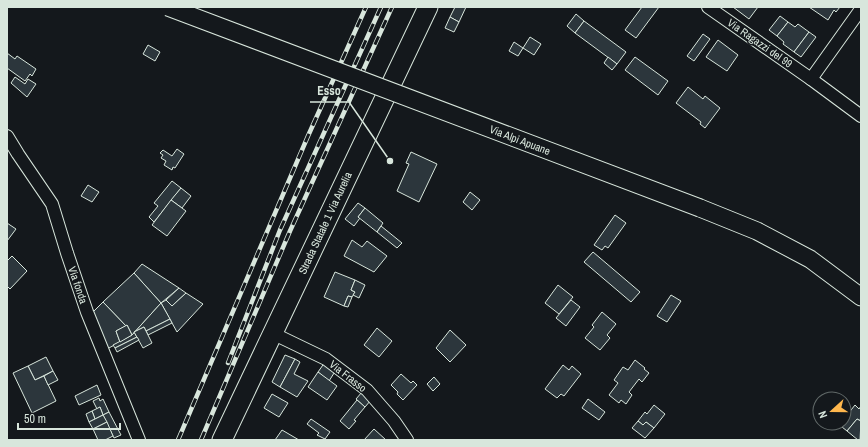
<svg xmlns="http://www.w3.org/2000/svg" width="868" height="447" viewBox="0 0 868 447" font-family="'Archivo Narrow',sans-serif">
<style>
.building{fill:#2c363c;stroke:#d8e6dc}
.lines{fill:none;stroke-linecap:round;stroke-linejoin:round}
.minor-casing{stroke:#d8e6dc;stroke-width:14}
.secondary-casing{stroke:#d8e6dc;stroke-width:19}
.primary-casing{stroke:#d8e6dc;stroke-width:21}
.minor{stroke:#14181c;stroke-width:12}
.secondary{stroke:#14181c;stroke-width:17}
.primary{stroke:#14181c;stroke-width:19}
.rail-casing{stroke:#d8e6dc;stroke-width:4.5}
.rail{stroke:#14181c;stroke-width:3;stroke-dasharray:9;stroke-linecap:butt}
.secondary-bridge-casing{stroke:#d8e6dc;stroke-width:19;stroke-linecap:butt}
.secondary-bridge{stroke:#14181c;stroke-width:17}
.labels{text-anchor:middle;stroke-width:3;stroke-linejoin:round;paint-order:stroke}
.street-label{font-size:11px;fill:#d8e6dc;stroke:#14181c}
.leader{fill:none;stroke:#d8e6dc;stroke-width:1.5}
.callout-dot{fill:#d8e6dc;stroke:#14181c;stroke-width:1.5}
.callout-label{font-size:12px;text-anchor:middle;font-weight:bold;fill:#d8e6dc;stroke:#14181c;stroke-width:3;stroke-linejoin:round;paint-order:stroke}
</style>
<rect width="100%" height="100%" fill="#14181c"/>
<g class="building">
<path d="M 455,7 L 466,7 L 459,22 L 450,17 Z"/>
<path d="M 642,7 L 659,7 L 636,38 L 625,30 Z"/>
<path d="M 733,7 L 758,7 L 749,19 Z"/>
<path d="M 809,7 L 840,7 L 836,12 L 834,10 L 828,20 Z"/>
<path d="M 576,14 L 584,21 L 575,33 L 567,26 Z"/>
<path d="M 780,16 L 788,22 L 777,36 L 769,30 Z"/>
<path d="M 450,17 L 459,22 L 454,32 L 445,28 Z"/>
<path d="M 584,21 L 626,52 L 617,64 L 575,33 Z"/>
<path d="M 788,22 L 795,27 L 798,24 L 809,32 L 794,52 L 783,44 L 784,42 L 777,36 Z"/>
<path d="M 809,32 L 816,37 L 801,57 L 794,52 Z"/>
<path d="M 703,34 L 710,39 L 694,61 L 687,56 Z"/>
<path d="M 530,37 L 541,44 L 534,55 L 523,48 Z"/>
<path d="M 718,40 L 738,55 L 727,71 L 706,57 Z"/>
<path d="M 514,42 L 523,48 L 518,56 L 509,51 Z"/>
<path d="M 148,45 L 160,52 L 155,61 L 143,54 Z"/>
<path d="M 7,53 L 15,59 L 17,56 L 36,69 L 32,76 L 30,74 L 25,81 L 7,68 Z"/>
<path d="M 608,57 L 617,64 L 612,70 L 604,63 Z"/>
<path d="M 635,57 L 668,81 L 658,95 L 625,70 Z"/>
<path d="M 15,77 L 25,84 L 28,79 L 36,84 L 27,97 L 11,83 Z"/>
<path d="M 688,87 L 703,99 L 705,96 L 720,108 L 705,128 L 700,124 L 701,122 L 676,103 Z"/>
<path d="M 177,149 L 184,154 L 175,168 L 173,167 L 172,170 L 164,165 L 166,161 L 161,158 L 163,155 L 160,153 L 163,150 L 172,156 Z"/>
<path d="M 411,152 L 437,164 L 419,202 L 397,191 L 409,164 L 406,163 Z"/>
<path d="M 172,181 L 181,188 L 154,222 L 149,217 L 158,206 L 154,203 Z"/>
<path d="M 88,185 L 99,192 L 92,202 L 81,196 Z"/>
<path d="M 181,188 L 191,196 L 182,208 L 171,200 Z"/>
<path d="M 470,192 L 480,200 L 472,210 L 463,202 Z"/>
<path d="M 171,200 L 186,211 L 167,236 L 152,225 Z"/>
<path d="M 358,203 L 365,208 L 358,217 L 360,218 L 354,226 L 345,219 Z"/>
<path d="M 365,208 L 383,223 L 377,232 L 358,217 Z"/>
<path d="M 615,215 L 626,223 L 608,248 L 605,246 L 602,250 L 594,245 Z"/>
<path d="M 7,223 L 16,229 L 7,241 Z"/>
<path d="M 381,226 L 402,243 L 397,248 L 377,232 Z"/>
<path d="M 352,240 L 362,247 L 367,241 L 387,256 L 374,272 L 344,256 Z"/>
<path d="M 593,252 L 640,292 L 631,302 L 584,262 Z"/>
<path d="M 12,256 L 27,271 L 10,289 L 7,286 L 7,261 Z"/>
<path d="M 142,264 L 179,288 L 161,303 L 134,273 Z"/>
<path d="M 335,272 L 355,280 L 351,290 L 355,292 L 352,297 L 348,296 L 344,306 L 324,297 Z"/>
<path d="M 134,273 L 161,303 L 132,335 L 127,325 L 126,326 L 103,302 Z"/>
<path d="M 355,280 L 365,285 L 359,298 L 353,295 L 355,292 L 351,290 Z"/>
<path d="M 558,285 L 573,297 L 559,314 L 545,303 Z"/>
<path d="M 179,288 L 186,293 L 172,306 L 166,300 Z"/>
<path d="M 186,293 L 203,304 L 177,332 L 161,303 L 166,300 L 172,306 Z"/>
<path d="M 671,295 L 681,301 L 667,322 L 657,316 Z"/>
<path d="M 348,296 L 352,297 L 348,307 L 344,306 Z"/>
<path d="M 571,300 L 580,307 L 566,326 L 556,318 Z"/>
<path d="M 103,302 L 126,326 L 116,331 L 120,342 L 107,349 L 93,312 Z"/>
<path d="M 161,303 L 170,319 L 146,331 L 144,327 L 134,332 L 137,337 L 115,348 L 113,345 L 132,335 Z"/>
<path d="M 602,312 L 616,324 L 607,335 L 610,338 L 600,350 L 585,338 L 594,327 L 592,325 Z"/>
<path d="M 170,319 L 172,323 L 148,335 L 146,331 Z"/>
<path d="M 127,325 L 132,335 L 120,342 L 116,331 Z"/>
<path d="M 144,327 L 152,343 L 143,348 L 134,332 Z"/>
<path d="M 377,328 L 392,341 L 379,357 L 364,345 Z"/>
<path d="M 450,330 L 466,345 L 450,362 L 436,348 Z"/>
<path d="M 137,337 L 139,340 L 117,352 L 115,348 Z"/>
<path d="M 285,355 L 295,359 L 280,387 L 272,382 Z"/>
<path d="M 46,357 L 53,371 L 35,380 L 28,366 Z"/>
<path d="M 295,359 L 300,362 L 294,374 L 308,381 L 297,397 L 280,387 Z"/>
<path d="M 635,360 L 645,368 L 644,369 L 649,373 L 642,382 L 639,379 L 629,392 L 632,395 L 626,404 L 621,400 L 619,403 L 609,395 L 618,383 L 614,380 L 623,367 L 628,370 Z"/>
<path d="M 325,362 L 336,370 L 329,381 L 318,372 Z"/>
<path d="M 563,365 L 569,370 L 572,366 L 581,374 L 564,396 L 561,394 L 557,398 L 545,389 Z"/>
<path d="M 28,366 L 35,380 L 44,376 L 56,401 L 32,413 L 13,373 Z"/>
<path d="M 53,371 L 58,380 L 48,385 L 44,376 Z"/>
<path d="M 318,372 L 337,386 L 327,400 L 308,387 Z"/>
<path d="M 401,374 L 411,383 L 413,381 L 417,385 L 403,400 L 397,394 L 398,392 L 391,385 Z"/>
<path d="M 434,377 L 440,384 L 433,391 L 427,384 Z"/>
<path d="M 97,385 L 101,395 L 79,405 L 75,396 Z"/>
<path d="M 362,392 L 371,400 L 365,407 L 356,399 Z"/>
<path d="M 272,394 L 288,403 L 279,417 L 264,408 Z"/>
<path d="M 99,398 L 100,401 L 103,399 L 109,412 L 103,415 L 100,407 L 97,409 L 93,401 Z"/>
<path d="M 588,399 L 605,412 L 599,420 L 582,408 Z"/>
<path d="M 357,400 L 365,407 L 354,420 L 356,421 L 349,429 L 340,421 Z"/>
<path d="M 654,405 L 665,414 L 654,428 L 646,422 L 643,425 L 638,421 L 645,412 L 647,414 Z"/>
<path d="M 855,405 L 859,409 L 861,406 L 861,421 L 857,419 L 847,431 L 842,427 L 846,421 L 844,419 Z"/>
<path d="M 100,407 L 103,415 L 95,419 L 92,411 Z"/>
<path d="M 92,411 L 95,419 L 89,422 L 86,414 Z"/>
<path d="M 109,412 L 121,435 L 114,438 L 103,415 Z"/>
<path d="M 103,415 L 107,422 L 93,429 L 89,422 Z"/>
<path d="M 311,419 L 330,432 L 325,439 L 317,435 L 319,433 L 307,424 Z"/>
<path d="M 857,419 L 861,421 L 860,440 L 858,440 L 847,431 Z"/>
<path d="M 638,421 L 643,425 L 646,422 L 654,428 L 645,438 L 632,428 Z"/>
<path d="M 107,422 L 113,436 L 105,440 L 98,440 L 93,429 Z"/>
<path d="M 374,429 L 386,440 L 364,440 Z"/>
<path d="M 282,430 L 299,440 L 275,440 Z"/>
</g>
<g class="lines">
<defs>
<g id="minor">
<path d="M 708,7 L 811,79 L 861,116"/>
<path d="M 811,79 L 861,9"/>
<path d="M 7,136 L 18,154 L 52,204 L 67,253 L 87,312 L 139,440"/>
<path d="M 272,333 L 326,359 L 367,390 L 394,421 L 407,440"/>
</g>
<path id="secondary" d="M 700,208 L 757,231 L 810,259 L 861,297"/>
<path id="primary" d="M 222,440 L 428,7"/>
</defs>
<use href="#minor" class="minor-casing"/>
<use href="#secondary" class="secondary-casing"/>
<use href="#primary" class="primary-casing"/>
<use href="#minor" class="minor"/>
<use href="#secondary" class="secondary"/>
<use href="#primary" class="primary"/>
<defs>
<g id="rail">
<path d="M 228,363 L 280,230 L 381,7"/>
<path d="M 178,440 L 308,136 L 366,7"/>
<path d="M 201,440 L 290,231 L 392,7"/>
</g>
</defs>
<use href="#rail" class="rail-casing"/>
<use href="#rail" class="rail"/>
<defs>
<path id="secondary-bridge" d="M 168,7 L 700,208"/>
</defs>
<use href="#secondary-bridge" class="secondary-bridge-casing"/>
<use href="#secondary-bridge" class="secondary-bridge"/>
</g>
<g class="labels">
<g class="street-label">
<text transform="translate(760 43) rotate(35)" y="4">Via Ragazzi del 99</text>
<text transform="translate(520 140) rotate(21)" y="4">Via Alpi Apuane</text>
<text transform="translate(325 223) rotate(-65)" y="4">Strada Statale 1 Via Aurelia</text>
<text transform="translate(78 285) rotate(71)" y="4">Via fonda</text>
<text transform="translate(348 376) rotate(38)" y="4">Via Frasso</text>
</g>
</g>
<path class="leader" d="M390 161L349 102H310"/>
<circle class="callout-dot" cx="390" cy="161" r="4"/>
<g class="callout-label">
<text x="329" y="95">Esso</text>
</g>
<rect width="868" height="447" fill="none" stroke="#d8e6dc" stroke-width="16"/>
<g transform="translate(832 411) rotate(249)"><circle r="19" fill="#14181c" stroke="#626a69"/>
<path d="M0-3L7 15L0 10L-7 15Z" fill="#ffb74d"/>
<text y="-6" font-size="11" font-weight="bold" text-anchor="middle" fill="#d8e6dc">N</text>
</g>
<path d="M18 423v6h102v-6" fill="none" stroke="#d8e6dc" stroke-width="2"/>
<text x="24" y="423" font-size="12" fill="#d8e6dc" stroke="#14181c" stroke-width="3" paint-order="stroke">50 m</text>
</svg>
